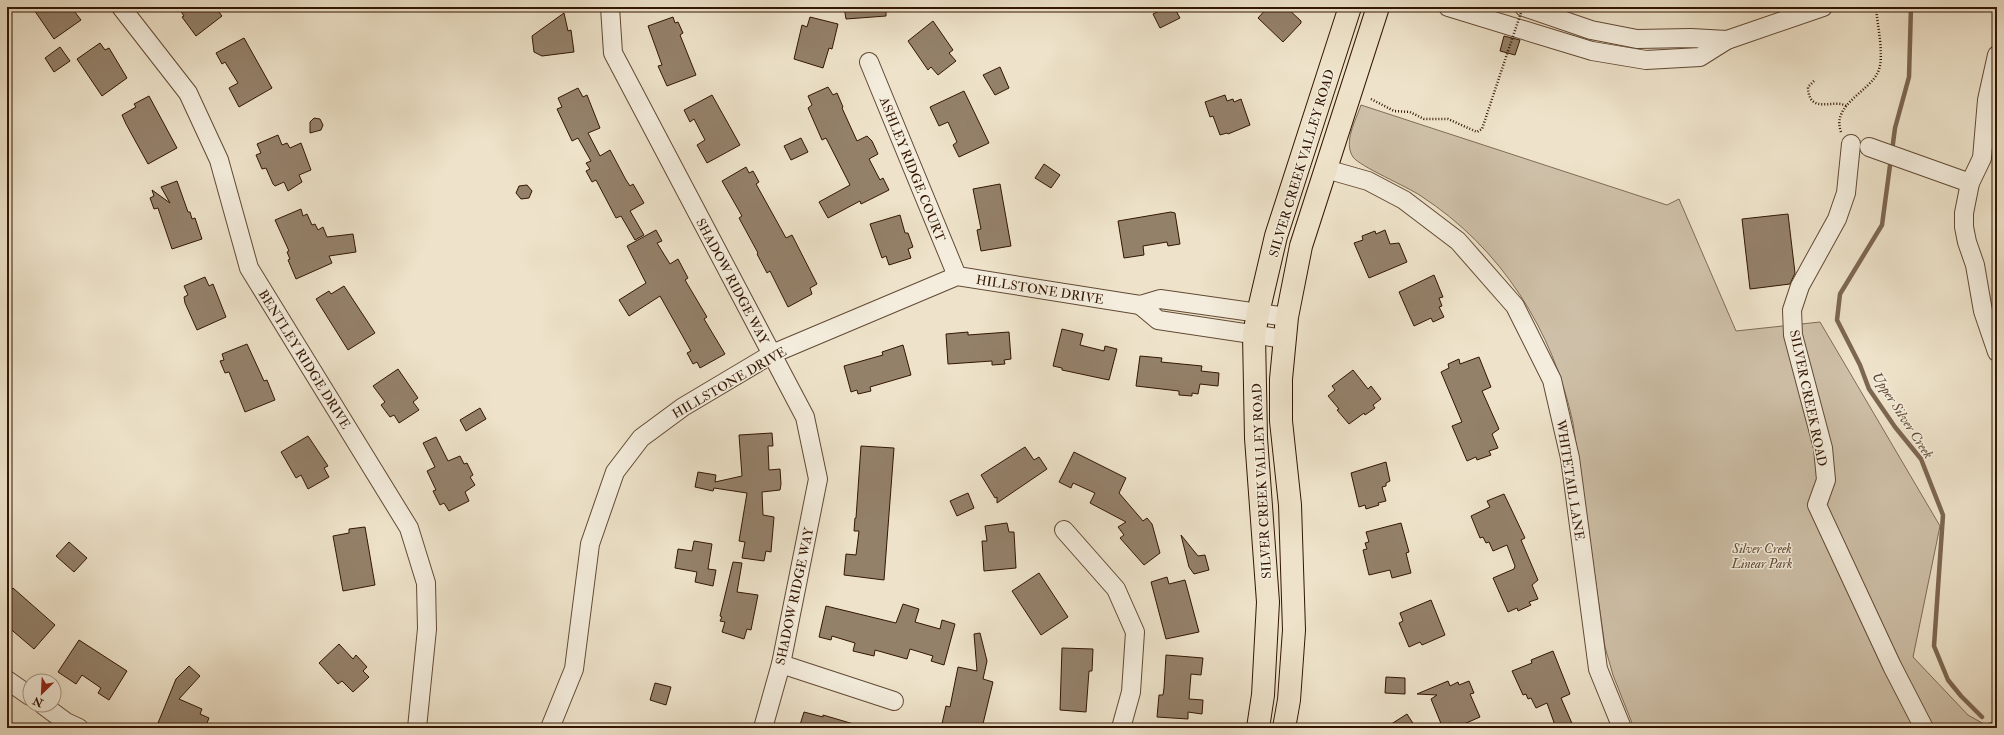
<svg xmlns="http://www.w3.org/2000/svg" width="2004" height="735" viewBox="0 0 2004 735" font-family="'IM FELL Double Pica',serif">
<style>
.green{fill:#cec0a8;stroke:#806b55}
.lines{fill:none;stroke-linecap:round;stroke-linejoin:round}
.stream{stroke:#7d6751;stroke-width:4.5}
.building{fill:#94816a;stroke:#331602}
.minor-casing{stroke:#624934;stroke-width:20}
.major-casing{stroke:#331602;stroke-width:24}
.path{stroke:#331602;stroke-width:2.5;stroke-dasharray:1 2;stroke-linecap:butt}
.minor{stroke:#f4eddd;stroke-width:18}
.major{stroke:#eee3ca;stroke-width:22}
.path-bridge{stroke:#331602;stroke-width:2.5;stroke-dasharray:1 2;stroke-linecap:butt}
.labels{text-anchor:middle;stroke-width:3;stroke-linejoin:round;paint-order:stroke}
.street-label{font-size:13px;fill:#331602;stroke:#f4eddd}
.park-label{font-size:13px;font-style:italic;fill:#624934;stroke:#f4eddd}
.water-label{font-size:14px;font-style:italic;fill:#644c37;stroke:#f4eddd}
</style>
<rect width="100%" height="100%" fill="#eee3ca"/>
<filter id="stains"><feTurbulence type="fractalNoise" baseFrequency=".005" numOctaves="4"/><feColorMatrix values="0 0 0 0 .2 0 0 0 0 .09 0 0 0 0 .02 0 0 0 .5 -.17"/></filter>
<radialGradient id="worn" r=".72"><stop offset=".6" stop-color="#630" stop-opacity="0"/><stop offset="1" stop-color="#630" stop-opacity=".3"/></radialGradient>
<path class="green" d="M 1361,105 L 1667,205 L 1679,199 L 1736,331 L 1820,322 L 1940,526 L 1913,657 L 1968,715 L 1991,728 L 1634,728 L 1613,675 L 1605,647 L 1573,423 C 1553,330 1501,248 1421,196 C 1408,187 1359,166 1353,157 C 1343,142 1356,120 1361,105 Z"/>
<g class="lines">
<g class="stream">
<path d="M 1892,151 L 1895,128 L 1909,77 L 1911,7"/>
<path d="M 1891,158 L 1882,225 L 1840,294 L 1837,320 L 1860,365 L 1869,389 L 1895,427 L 1921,459 L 1943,515 L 1934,646 L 1948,680 L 1961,696 L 1982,717"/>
<path d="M 1991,724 L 1997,728"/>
</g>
</g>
<g class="building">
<path d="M 32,7 L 71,7 L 81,20 L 54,39 Z"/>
<path d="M 178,7 L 215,7 L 222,16 L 196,36 L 182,17 L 184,16 Z"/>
<path d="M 844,7 L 886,7 L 886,16 L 846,19 Z"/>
<path d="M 1157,7 L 1174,7 L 1180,18 L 1160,28 L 1153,14 L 1159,11 Z"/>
<path d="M 1268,7 L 1286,7 L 1301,21 L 1301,23 L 1283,42 L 1258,18 Z"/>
<path d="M 564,13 L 568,31 L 571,30 L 574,52 L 542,56 L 534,52 L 532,36 Z"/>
<path d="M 673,17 L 675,23 L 678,22 L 683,33 L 680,35 L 696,75 L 667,86 L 658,66 L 662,65 L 648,26 Z"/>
<path d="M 810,17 L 838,24 L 832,49 L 829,48 L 823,68 L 794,59 L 802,25 L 807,27 Z"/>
<path d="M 933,21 L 953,50 L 949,53 L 956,61 L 938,75 L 931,67 L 928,70 L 908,41 Z"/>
<path d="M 1504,36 L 1520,40 L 1515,55 L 1500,51 Z"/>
<path d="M 244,38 L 272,88 L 239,107 L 229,88 L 238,83 L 225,62 L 222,64 L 216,53 Z"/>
<path d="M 100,43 L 105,50 L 109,48 L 127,78 L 102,96 L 77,59 Z"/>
<path d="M 60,47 L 70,61 L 54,72 L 45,58 Z"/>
<path d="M 1000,67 L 1009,88 L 995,95 L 983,75 Z"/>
<path d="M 828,87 L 833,95 L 837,93 L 843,107 L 842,108 L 857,141 L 867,136 L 872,141 L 878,154 L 869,159 L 880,180 L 883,178 L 889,190 L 861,204 L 860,201 L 828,218 L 819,202 L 850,185 L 826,138 L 822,140 L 808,108 L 812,105 L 808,96 Z"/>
<path d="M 578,88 L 583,97 L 587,95 L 600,128 L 588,133 L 600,156 L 610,150 L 626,180 L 630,186 L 633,184 L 644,203 L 630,211 L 644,235 L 635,240 L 621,216 L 616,218 L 596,180 L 592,182 L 586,171 L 590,169 L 586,163 L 591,161 L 578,138 L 572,141 L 557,109 L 562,107 L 558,98 Z"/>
<path d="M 964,91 L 989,143 L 959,157 L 953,145 L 957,142 L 948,122 L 939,126 L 930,107 Z"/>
<path d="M 712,95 L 740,145 L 707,163 L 697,145 L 705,140 L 694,119 L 690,122 L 684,110 Z"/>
<path d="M 1225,95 L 1227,101 L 1233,99 L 1234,102 L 1241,99 L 1250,125 L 1228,134 L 1227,133 L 1220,135 L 1213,116 L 1210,117 L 1205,102 Z"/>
<path d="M 149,96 L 177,148 L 148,164 L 126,124 L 122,115 L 136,107 L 134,104 Z"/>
<path d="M 314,118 L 320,119 L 323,125 L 321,130 L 310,133 L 310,122 Z"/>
<path d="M 278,135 L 282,145 L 287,143 L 290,148 L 301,143 L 311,170 L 299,175 L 302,182 L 288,191 L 284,182 L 275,186 L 273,184 L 266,168 L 262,169 L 256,155 L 261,153 L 257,144 Z"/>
<path d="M 801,138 L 808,152 L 791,160 L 784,146 Z"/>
<path d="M 1044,164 L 1060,175 L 1051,188 L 1035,178 Z"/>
<path d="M 746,167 L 749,173 L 753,171 L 759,182 L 756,184 L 786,238 L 792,235 L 817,284 L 810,288 L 812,294 L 788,307 L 770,271 L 767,273 L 757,254 L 758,253 L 739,218 L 742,216 L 722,181 Z"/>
<path d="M 177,181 L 188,212 L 190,212 L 192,219 L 195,218 L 202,239 L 172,249 L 158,208 L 154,209 L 150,198 L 154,196 L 152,190 L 170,203 L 161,187 Z"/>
<path d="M 1000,184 L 1011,246 L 981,251 L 977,230 L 981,229 L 973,189 Z"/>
<path d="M 527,185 L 532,191 L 529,198 L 521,199 L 516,193 L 519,186 Z"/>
<path d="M 301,209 L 303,216 L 307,214 L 312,225 L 315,224 L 318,230 L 323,227 L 327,237 L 353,234 L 356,252 L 329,256 L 332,263 L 296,279 L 288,260 L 290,259 L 287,252 L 289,251 L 275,220 Z"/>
<path d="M 1171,212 L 1175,213 L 1180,244 L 1168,246 L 1167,242 L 1143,246 L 1144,255 L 1124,258 L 1118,221 Z"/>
<path d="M 1788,214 L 1795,273 L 1790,284 L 1750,289 L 1742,219 Z"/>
<path d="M 900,215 L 905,233 L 908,233 L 913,247 L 908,249 L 911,258 L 889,265 L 886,256 L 882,258 L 870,224 Z"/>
<path d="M 656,230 L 662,241 L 657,243 L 670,264 L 678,259 L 688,278 L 685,280 L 707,317 L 704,319 L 725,354 L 700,368 L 697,362 L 693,364 L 687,353 L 691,351 L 660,296 L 629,316 L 619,300 L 646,283 L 627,246 Z"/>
<path d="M 1385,230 L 1390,244 L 1399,243 L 1407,262 L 1369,278 L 1354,243 L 1363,240 L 1362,236 L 1375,231 L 1376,234 Z"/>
<path d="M 1434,275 L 1443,297 L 1439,298 L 1442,306 L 1439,307 L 1444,317 L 1433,322 L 1431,318 L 1414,326 L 1399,292 Z"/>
<path d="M 205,277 L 209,286 L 213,284 L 226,317 L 197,330 L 185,303 L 184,297 L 188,295 L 184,286 Z"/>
<path d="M 344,286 L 375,333 L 348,350 L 316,299 L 329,291 L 331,294 Z"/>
<path d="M 1062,329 L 1083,334 L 1080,345 L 1104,351 L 1105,346 L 1117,349 L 1109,380 L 1062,370 L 1062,368 L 1053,366 Z"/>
<path d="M 968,332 L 968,335 L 1009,332 L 1011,359 L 1004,360 L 1005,364 L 992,365 L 992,361 L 948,364 L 946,334 Z"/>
<path d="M 247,344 L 264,381 L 267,380 L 275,400 L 245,412 L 229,372 L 225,373 L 220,361 L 224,360 L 222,354 Z"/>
<path d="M 903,345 L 911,375 L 870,387 L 871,391 L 858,394 L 857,390 L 851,392 L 844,366 L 883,355 L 882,352 Z"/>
<path d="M 1140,356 L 1162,358 L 1161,362 L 1202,366 L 1201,371 L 1219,373 L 1218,386 L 1200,384 L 1198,394 L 1192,393 L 1192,396 L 1179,395 L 1179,391 L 1136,386 Z"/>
<path d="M 1479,357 L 1491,387 L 1482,391 L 1499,429 L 1492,434 L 1498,448 L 1489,451 L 1491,455 L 1477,460 L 1476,457 L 1467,461 L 1452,426 L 1462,422 L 1441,372 L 1449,368 L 1448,364 L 1459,359 L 1460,364 Z"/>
<path d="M 398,369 L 418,398 L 413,402 L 419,410 L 399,423 L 394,415 L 390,417 L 381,405 L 385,402 L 373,386 Z"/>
<path d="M 1353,370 L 1368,389 L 1371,386 L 1381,399 L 1373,405 L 1375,408 L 1365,415 L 1364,413 L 1349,424 L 1337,410 L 1339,409 L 1328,396 L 1335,390 L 1332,386 Z"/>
<path d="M 480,408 L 486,419 L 466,431 L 460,420 Z"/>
<path d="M 772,433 L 773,446 L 768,446 L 769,470 L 780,469 L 781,484 L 780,490 L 762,492 L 763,515 L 774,517 L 771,552 L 766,551 L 764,561 L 742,558 L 745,542 L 739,541 L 747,493 L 714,488 L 713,491 L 695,487 L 698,472 L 716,475 L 715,482 L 742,476 L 739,435 Z"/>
<path d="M 308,436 L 328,466 L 324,468 L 329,477 L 308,489 L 301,475 L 296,478 L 281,452 Z"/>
<path d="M 436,437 L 448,461 L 460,456 L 464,464 L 467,463 L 473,475 L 470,477 L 475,485 L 465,492 L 469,501 L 449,511 L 444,503 L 440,505 L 433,491 L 436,490 L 427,471 L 435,467 L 423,443 Z"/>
<path d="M 861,446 L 894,448 L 884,580 L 844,575 L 846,554 L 856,555 L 859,531 L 854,531 L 855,518 L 856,518 Z"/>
<path d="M 1025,447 L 1034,460 L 1039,457 L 1047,469 L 997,503 L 997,497 L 995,498 L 981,475 Z"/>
<path d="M 1074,452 L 1126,478 L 1119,493 L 1143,521 L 1147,518 L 1152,524 L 1160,553 L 1144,565 L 1120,538 L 1124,535 L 1118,527 L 1126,522 L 1090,503 L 1095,493 L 1073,483 L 1071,488 L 1059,482 Z"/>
<path d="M 1386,462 L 1390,481 L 1386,483 L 1386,486 L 1382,487 L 1386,501 L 1378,503 L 1379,505 L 1366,509 L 1365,505 L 1359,507 L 1351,473 Z"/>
<path d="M 968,493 L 974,508 L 957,516 L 950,501 Z"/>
<path d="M 1504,494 L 1525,538 L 1521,540 L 1538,580 L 1532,585 L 1538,599 L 1529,602 L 1531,605 L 1518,611 L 1517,608 L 1508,612 L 1493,578 L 1514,569 L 1515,566 L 1507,545 L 1493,551 L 1489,542 L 1486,543 L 1483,537 L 1480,538 L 1471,516 L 1490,507 L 1487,501 Z"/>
<path d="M 1007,523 L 1009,532 L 1014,532 L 1016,568 L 984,571 L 982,541 L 987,541 L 985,526 Z"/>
<path d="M 1401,523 L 1409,552 L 1406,553 L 1411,573 L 1392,578 L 1390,570 L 1369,575 L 1363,550 L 1367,549 L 1365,543 L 1369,542 L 1366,532 Z"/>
<path d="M 365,527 L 375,585 L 343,591 L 333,536 L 349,533 L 349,529 Z"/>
<path d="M 1181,535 L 1198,556 L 1205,555 L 1209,570 L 1194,574 L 1189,567 Z"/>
<path d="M 694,541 L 712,544 L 708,569 L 716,570 L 713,586 L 695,582 L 697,572 L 675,568 L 678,549 L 692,551 Z"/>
<path d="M 69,542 L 87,558 L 74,572 L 56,556 Z"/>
<path d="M 733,562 L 742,563 L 737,592 L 758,595 L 751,630 L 747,629 L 744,639 L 722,632 L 725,622 L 720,621 L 722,617 L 720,616 Z"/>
<path d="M 1039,573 L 1068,617 L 1041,635 L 1012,591 Z"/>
<path d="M 1167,577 L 1169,584 L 1185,580 L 1199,632 L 1166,639 L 1151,582 Z"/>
<path d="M 13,588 L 55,625 L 34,649 L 7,626 L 7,595 Z"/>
<path d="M 1431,600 L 1445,635 L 1422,645 L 1420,642 L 1409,647 L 1399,623 L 1403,621 L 1400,613 Z"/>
<path d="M 903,604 L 919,609 L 915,622 L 940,629 L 942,620 L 955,624 L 944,665 L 931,661 L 933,656 L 910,649 L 907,659 L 875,650 L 874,656 L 853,651 L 855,643 L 832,636 L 831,640 L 819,637 L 826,606 L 896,623 Z"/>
<path d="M 980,633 L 987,661 L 983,679 L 993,682 L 982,728 L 941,728 L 946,706 L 950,707 L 958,667 L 977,671 L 974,634 Z"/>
<path d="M 79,640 L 127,671 L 109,700 L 98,693 L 101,688 L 82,675 L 76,684 L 58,672 Z"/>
<path d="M 339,644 L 353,659 L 356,655 L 367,667 L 363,671 L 369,677 L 353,692 L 342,681 L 338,684 L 319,663 Z"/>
<path d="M 1062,648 L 1093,649 L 1092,671 L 1089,671 L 1086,712 L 1060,710 Z"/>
<path d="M 1553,651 L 1570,694 L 1561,698 L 1574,728 L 1556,728 L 1547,703 L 1536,708 L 1531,698 L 1528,699 L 1526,694 L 1523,695 L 1512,671 L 1532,663 L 1531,660 Z"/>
<path d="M 1166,655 L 1203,658 L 1201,675 L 1191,674 L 1189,699 L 1203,700 L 1202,714 L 1188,712 L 1188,719 L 1157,717 L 1159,695 L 1163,695 L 1164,688 Z"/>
<path d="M 189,666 L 200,676 L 179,699 L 202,709 L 200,714 L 209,718 L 205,728 L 171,728 L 158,723 L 176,679 Z"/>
<path d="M 1386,677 L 1405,678 L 1405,694 L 1385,693 Z"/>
<path d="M 1448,681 L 1450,686 L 1458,682 L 1459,685 L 1469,681 L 1474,693 L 1470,694 L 1480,717 L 1455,728 L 1452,728 L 1450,723 L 1442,726 L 1431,699 L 1437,695 L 1417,694 Z"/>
<path d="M 655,683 L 671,687 L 666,705 L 650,700 Z"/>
<path d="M 804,712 L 823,717 L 823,715 L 857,725 L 856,728 L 799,728 Z"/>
<path d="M 1407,714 L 1416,728 L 1385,728 Z"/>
</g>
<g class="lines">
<defs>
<g id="minor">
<path d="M 121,7 L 188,93 L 219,160 L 249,268 L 409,528 L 426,583 L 427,629 L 417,728"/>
<path d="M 610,7 L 613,53 L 805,417 L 818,479 L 781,664 L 763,728"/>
<path d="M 1448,7 L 1592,51 L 1646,60 L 1700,57 L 1727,40 L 1823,7"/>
<path d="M 1524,7 L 1591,30 L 1637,39 L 1691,38 L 1727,40"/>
<path d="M 1997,55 L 1987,100 L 1982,158 L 1970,183 L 1964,213 L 1964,227 L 1967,242 L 1975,265 L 1983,311 L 1997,352"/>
<path d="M 869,62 L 957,276"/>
<path d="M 1851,144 L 1846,193 L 1837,219 L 1800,286 L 1792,310 L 1793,335 L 1823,448 L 1826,480 L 1817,505 L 1892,666 L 1924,728"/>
<path d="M 1869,147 L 1970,183"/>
<path d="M 1326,169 L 1368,181 L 1404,200 L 1458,241 L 1515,306 L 1552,380 L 1570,458 L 1598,669 L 1622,728"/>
<path d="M 1140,305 L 1158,320 L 1284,339"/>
<path d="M 1064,530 L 1116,589 L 1135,632 L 1131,692 L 1121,728"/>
<path d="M 781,664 L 894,701"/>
<path d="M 7,680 L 30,696"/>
<path d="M 43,705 L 66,722 L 79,728"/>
<path d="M 550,728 L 574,669 L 590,544 L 615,472 L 641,438 L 683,407 L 772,354 L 957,276 L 1140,305 L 1160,299 L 1287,317"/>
</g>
<g id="major">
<path d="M 1258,728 L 1263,695 L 1268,602 L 1256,438 L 1254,335 L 1258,313 L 1276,236 L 1350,7"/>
<path d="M 1284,728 L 1289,700 L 1294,630 L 1290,505 L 1281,421 L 1281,379 L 1287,317 L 1301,246 L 1378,7"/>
</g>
</defs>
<use href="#minor" class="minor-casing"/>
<use href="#major" class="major-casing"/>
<g class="path">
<path d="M 1814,81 L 1808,87 C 1809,116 1834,98 1846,106"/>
<path d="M 1371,99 L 1394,111 L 1410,112 L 1424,119 L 1448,119 L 1477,132 L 1482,129 L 1508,51"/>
<path d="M 1841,132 C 1831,105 1869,92 1878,72 C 1885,57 1877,24 1876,7"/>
</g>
<use href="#minor" class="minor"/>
<use href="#major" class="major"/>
<path class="path-bridge" d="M 1508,51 L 1523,7"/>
</g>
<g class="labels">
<g class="street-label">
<text transform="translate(1301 163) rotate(-73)" y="5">SILVER CREEK VALLEY ROAD</text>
<text transform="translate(913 169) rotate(68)" y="5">ASHLEY RIDGE COURT</text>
<text transform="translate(733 281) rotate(62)" y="5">SHADOW RIDGE WAY</text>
<text transform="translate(1040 289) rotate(9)" y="5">HILLSTONE DRIVE</text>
<text transform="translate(305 359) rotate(58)" y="5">BENTLEY RIDGE DRIVE</text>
<text transform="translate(729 382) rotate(-30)" y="5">HILLSTONE DRIVE</text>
<text transform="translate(1809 398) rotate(78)" y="5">SILVER CREEK ROAD</text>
<text transform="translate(1571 480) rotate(81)" y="5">WHITETAIL LANE</text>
<text transform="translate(1261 481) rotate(-93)" y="5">SILVER CREEK VALLEY ROAD</text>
<text transform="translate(794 596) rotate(-78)" y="5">SHADOW RIDGE WAY</text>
</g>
<g class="park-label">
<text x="1762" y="553">Silver Creek<tspan x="1762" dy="15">Linear Park</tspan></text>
</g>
<g class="water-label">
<text transform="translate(1903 415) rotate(57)" y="5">Upper Silver Creek</text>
</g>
</g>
<rect width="2004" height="735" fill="none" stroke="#eee3ca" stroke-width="24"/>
<rect x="8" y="8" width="1988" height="719" fill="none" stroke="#331602" stroke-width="2"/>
<rect x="12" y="12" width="1980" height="711" fill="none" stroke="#331602"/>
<g transform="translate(42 693) rotate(204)"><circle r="19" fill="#f4eddd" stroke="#a79785"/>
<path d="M0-3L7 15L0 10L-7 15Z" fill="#8f2418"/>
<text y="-6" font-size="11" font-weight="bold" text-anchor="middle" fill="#331602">N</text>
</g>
<rect width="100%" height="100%" filter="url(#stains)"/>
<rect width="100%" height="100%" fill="url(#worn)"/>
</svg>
